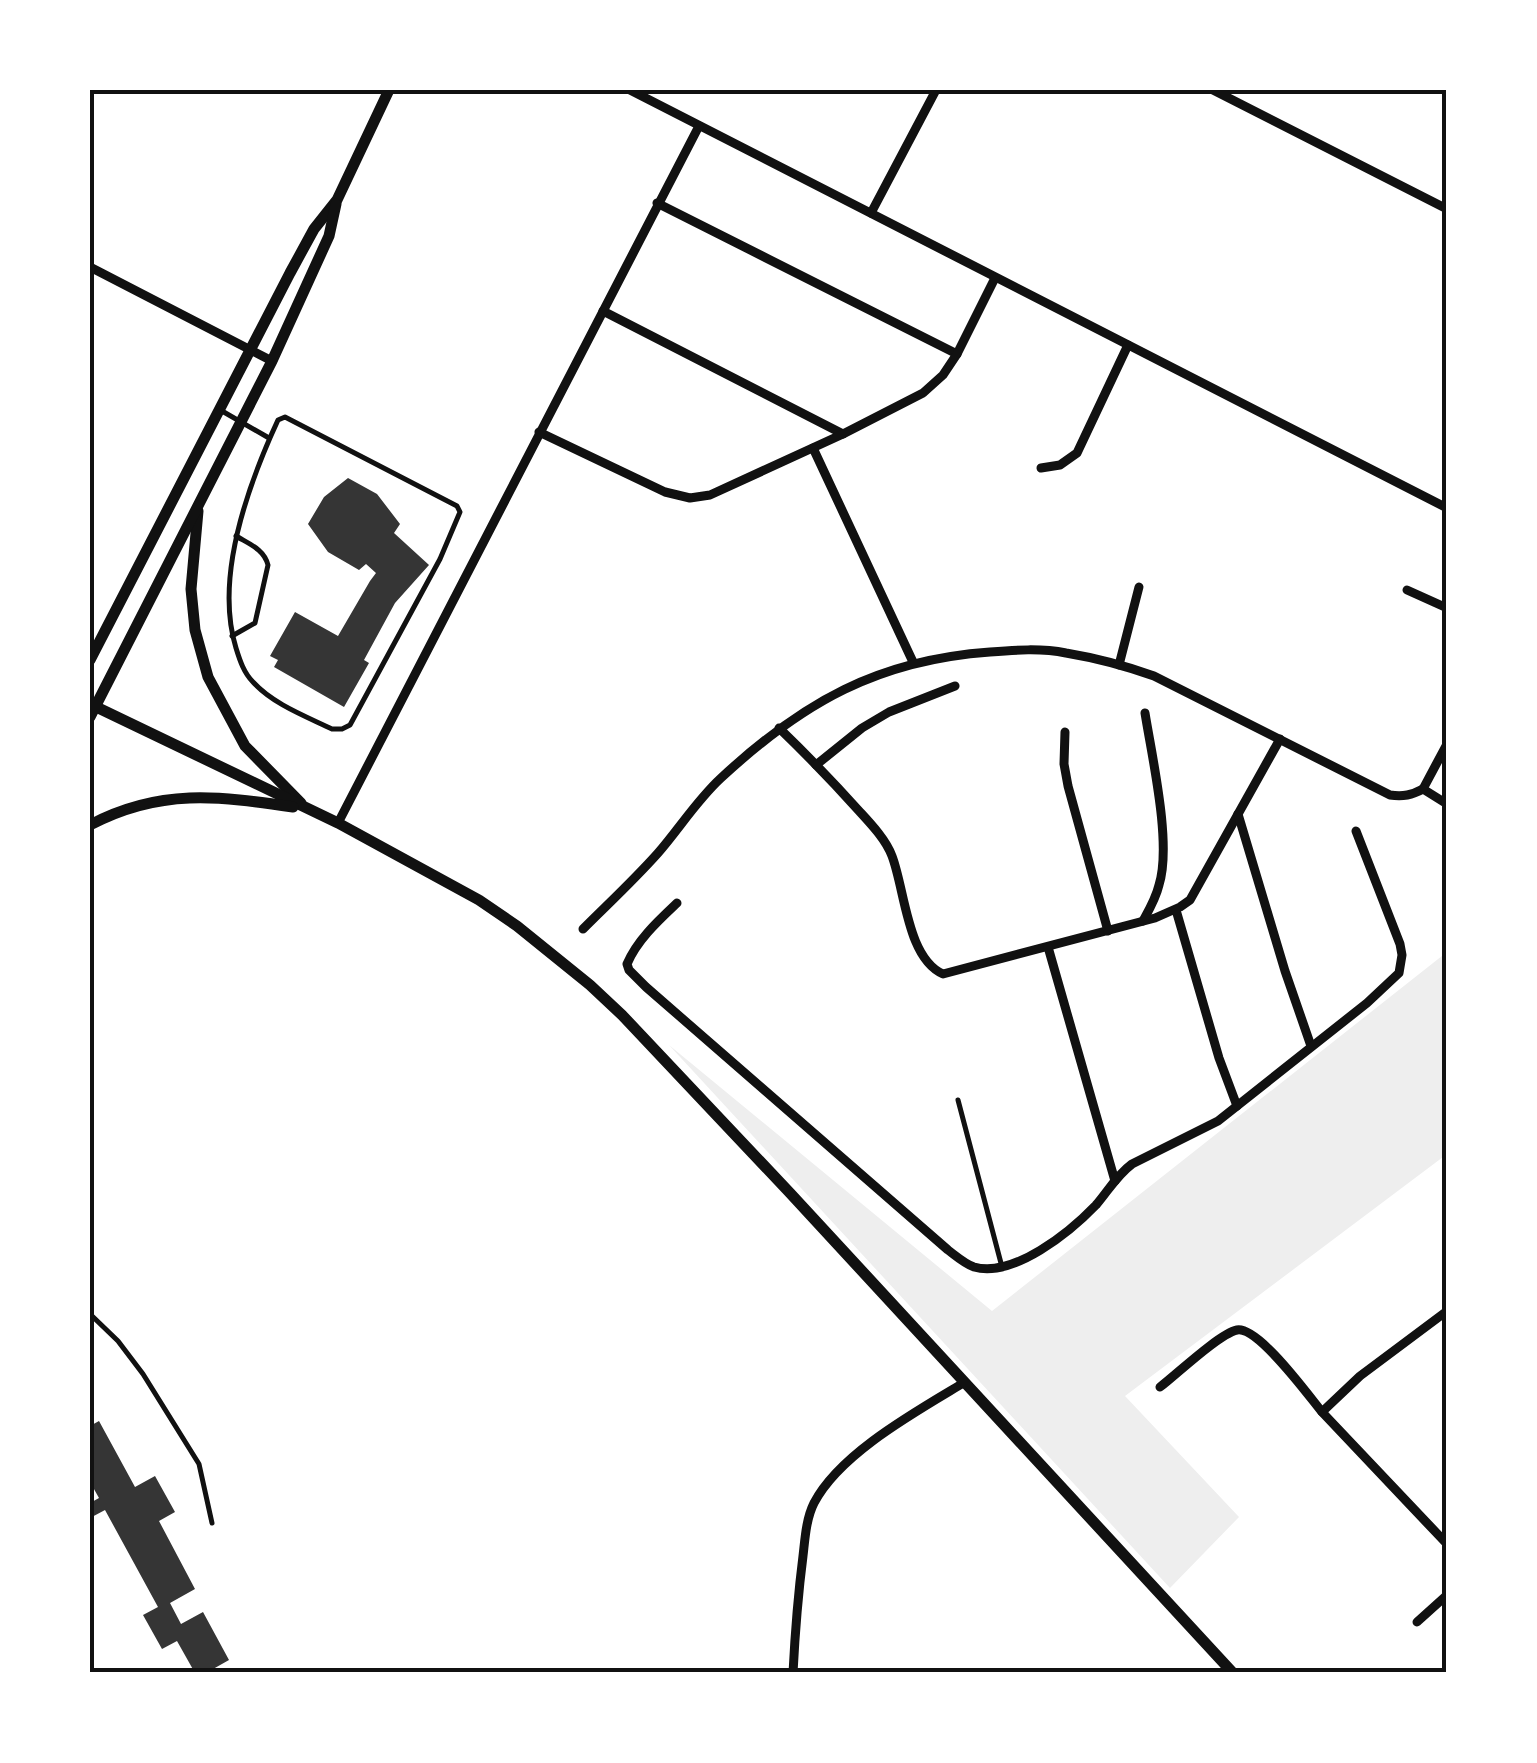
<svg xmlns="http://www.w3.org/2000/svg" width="1537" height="1763" viewBox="0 0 1537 1763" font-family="'Nunito Sans',sans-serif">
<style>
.green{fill:#eee}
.building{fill:#353535}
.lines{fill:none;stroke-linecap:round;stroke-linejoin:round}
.service{stroke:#111;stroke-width:5}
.minor{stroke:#111;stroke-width:9}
.tertiary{stroke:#111;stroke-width:11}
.neatline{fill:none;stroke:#111;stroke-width:4}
</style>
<rect width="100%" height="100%" fill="#fff"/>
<path class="green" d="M 1447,952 L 1447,1154 L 1125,1396 L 1239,1517 L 1170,1588 L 669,1045 L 992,1311 Z"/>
<g class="building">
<path d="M 348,478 L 377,494 L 400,524 L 394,533 L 429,565 L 395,603 L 364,660 L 369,663 L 344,707 L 274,667 L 278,660 L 270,656 L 295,612 L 338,636 L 370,581 L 376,573 L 366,564 L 359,570 L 328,552 L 308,524 L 324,497 Z"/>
<path d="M 99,1421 L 135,1487 L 155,1476 L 175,1512 L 159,1521 L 195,1589 L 170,1603 L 181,1624 L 203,1612 L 229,1660 L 206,1673 L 195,1673 L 177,1641 L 162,1649 L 143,1615 L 158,1607 L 105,1510 L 90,1518 L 90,1503 L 99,1498 L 90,1482 L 90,1426 Z"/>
</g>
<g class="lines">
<g class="service">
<path d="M 222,411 L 269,438"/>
<path d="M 285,417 L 457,506 L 460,512 L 440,559 L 350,725 L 342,729 L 332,729 C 305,716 273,704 253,682 C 244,673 240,661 236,648 C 214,577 248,485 278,420 Z"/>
<path d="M 232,636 L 255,623 L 268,565 C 264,549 249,544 236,536"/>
<path d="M 958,1100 L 1002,1267"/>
<path d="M 90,1314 L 118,1341 L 143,1374 L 199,1464 L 212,1523"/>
</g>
<g class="minor">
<path d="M 630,90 L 1447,508"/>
<path d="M 1213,90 L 1447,209"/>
<path d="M 657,203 L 957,354"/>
<path d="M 871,213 L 936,90"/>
<path d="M 90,267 L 272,361"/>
<path d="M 603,311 L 843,434"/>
<path d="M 539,432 L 665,492 L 690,498 L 710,495 L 843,434 L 923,393 L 943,375 L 957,354 L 995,278"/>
<path d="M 813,448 L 913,662"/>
<path d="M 1041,468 L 1060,465 L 1077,453 L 1128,345"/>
<path d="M 1407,590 L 1447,608"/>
<path d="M 1119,665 L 1139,587"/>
<path d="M 779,728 C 807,755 834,783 860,812 C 872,825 886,840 892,856 C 905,890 907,958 943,974 L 1155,918 L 1180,907 L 1190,900 L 1280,739"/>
<path d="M 1065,732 L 1064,764 L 1068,786 L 1108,931"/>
<path d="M 816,765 L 862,728 L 889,712 L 955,686"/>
<path d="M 1423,789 L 1447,744"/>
<path d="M 1423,789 L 1447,804"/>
<path d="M 1238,814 L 1285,971 L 1311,1046"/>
<path d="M 338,823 L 699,126"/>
<path d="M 677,903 C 659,920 637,940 627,964 L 629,970 L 646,987 L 948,1250 C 956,1256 965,1264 974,1267 C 1014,1278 1070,1232 1096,1205 C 1108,1191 1117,1175 1132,1164 L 1218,1121 L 1367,1003 L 1399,973 L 1402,955 L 1400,944 L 1356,831"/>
<path d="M 1176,910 L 1219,1058 L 1237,1106"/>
<path d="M 1143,921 C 1149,910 1156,898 1159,885 C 1172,844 1152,757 1145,713"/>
<path d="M 583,929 C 608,904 634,880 658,853 C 679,829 697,800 721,778 C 803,702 878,660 990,652 C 1015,650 1041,648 1066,653 C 1096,658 1126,666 1154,676 L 1390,795 C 1403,797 1412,795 1423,789"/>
<path d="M 1048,947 L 1115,1181"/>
<path d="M 1447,1311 L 1360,1376 L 1322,1412 L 1447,1544"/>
<path d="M 1160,1387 C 1177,1374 1219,1334 1237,1330 C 1258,1326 1308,1395 1322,1412"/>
<path d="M 1417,1622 L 1447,1595"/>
<path d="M 793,1673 C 795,1634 798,1595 803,1556 C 805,1539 806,1519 814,1503 C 840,1453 917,1411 965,1382"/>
</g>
<g class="tertiary">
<path d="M 198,511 L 191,589 L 195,630 L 208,677 L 245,746 L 301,803"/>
<path d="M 90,660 L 290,273 L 314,229 L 337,200 L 389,90"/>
<path d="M 90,704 L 338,823 L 479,900 L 517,926 L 590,985 L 622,1015 L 790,1193 L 1233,1673"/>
<path d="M 90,717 L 272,361 L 329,236 L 336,204"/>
<path d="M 90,825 C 160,788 218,796 293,807"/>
</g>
</g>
<rect width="1537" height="1763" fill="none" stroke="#ffffff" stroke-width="185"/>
<rect x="92" y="92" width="1352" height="1578" class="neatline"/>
</svg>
